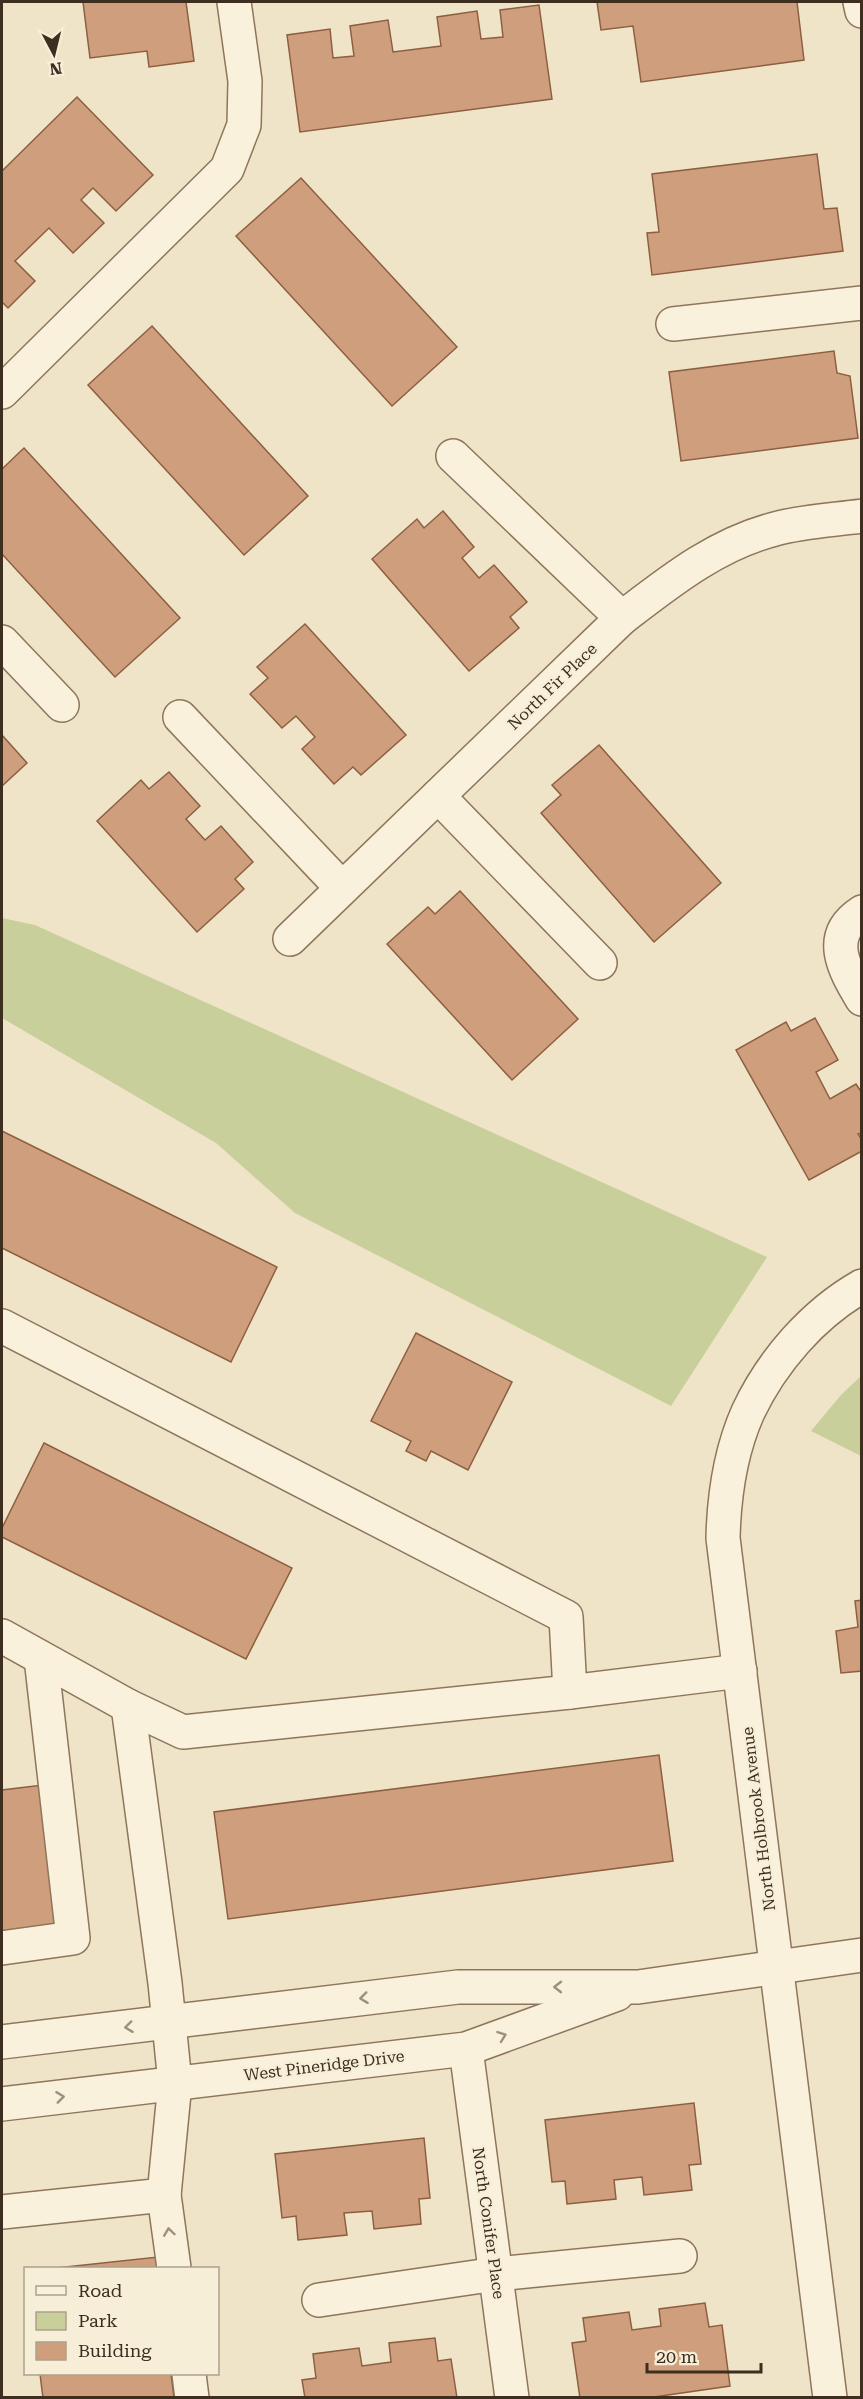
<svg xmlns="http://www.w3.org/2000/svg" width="863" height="2399" viewBox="0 0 863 2399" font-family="'Roboto Serif',serif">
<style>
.green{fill:#c9cf9b}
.building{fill:#cf9f7d;stroke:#8d5f41;stroke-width:1.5}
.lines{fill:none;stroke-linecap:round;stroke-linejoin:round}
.minor-casing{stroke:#8d765c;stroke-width:36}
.minor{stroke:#faf1dc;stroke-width:33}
.oneway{stroke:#9c907e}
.labels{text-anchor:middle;stroke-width:5;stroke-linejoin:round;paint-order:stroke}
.street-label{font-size:16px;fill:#3d2e20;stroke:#f7eed8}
</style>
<rect width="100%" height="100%" fill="#f0e4c8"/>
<g class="green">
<path d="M 2,918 L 35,925 L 767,1257 L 671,1406 L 295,1213 L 216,1143 L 2,1018 Z"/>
<path d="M 861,1376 L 861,1456 L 811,1431 L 841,1395 Z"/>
</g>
<g class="building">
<path d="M 83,2 L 186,2 L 194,61 L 149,67 L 147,51 L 90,58 Z"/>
<path d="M 597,2 L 797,2 L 804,60 L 641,82 L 633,26 L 601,30 Z"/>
<path d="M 539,5 L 552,99 L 300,132 L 287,35 L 330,29 L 333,58 L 354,56 L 350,26 L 388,20 L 393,52 L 441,46 L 437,17 L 477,11 L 481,39 L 503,37 L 500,10 Z"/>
<path d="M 77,97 L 153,175 L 116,211 L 93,188 L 81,200 L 104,223 L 73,253 L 49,228 L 15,261 L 35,281 L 8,308 L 2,302 L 2,171 Z"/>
<path d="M 817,154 L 824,209 L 837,208 L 843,251 L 652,275 L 647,233 L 659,232 L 652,174 Z"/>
<path d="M 301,178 L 457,347 L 392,406 L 236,236 Z"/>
<path d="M 152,326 L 308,496 L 244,555 L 88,385 Z"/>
<path d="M 834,351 L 837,373 L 850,376 L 858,438 L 681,461 L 669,372 Z"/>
<path d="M 24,448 L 180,618 L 115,677 L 2,554 L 2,469 Z"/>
<path d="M 443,511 L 474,547 L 462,558 L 479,578 L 494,565 L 527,602 L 510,617 L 519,628 L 469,671 L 372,559 L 417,519 L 424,528 Z"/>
<path d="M 305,624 L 406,735 L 361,775 L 353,767 L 334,784 L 302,749 L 315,737 L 296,716 L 282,728 L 250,694 L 268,678 L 257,667 Z"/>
<path d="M 2,735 L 27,763 L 2,786 Z"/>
<path d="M 599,745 L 721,883 L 654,942 L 541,813 L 561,795 L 552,785 Z"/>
<path d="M 169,772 L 200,806 L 186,819 L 205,840 L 221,826 L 253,862 L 235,879 L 244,889 L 197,932 L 97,821 L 141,780 L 149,789 Z"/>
<path d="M 460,891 L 578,1019 L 512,1080 L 387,944 L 428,907 L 435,914 Z"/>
<path d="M 815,1018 L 838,1060 L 816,1072 L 830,1099 L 856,1084 L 862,1093 L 862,1133 L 858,1134 L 862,1140 L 862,1151 L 809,1180 L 736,1050 L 786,1022 L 791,1031 Z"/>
<path d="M 2,1131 L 277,1267 L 231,1362 L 2,1248 Z"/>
<path d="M 416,1333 L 512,1382 L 468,1470 L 431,1451 L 426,1461 L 406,1451 L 411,1441 L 371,1421 Z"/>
<path d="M 44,1443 L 292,1568 L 246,1659 L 2,1537 L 2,1528 Z"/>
<path d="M 862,1600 L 862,1671 L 841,1673 L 836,1631 L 858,1627 L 855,1601 Z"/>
<path d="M 659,1755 L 673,1861 L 228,1919 L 214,1812 Z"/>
<path d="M 43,1785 L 59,1926 L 2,1933 L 2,1790 Z"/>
<path d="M 694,2103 L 701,2164 L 689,2165 L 692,2190 L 644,2195 L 642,2177 L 614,2180 L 616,2199 L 567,2204 L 565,2181 L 552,2182 L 545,2120 Z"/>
<path d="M 424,2138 L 430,2198 L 419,2199 L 421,2224 L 374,2229 L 372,2211 L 344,2213 L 347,2235 L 298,2240 L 296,2216 L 282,2218 L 275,2154 Z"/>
<path d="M 158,2257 L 159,2268 L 56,2268 Z"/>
<path d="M 705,2303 L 709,2327 L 722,2325 L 730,2386 L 647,2398 L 580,2398 L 572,2343 L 586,2341 L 583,2318 L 629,2312 L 632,2330 L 661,2326 L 659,2309 Z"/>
<path d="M 435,2338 L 438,2361 L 451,2359 L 457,2398 L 305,2398 L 302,2380 L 316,2378 L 313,2354 L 359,2348 L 362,2366 L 391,2362 L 389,2343 Z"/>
<path d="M 40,2374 L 171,2374 L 174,2398 L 43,2398 Z"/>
</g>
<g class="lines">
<defs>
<g id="minor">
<path d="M 860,2 L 862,11"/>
<path d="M 673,324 L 862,303"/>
<path d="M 2,392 L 227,169 L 244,125 L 245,81 L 234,2"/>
<path d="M 453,456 L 622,618"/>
<path d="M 2,642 L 62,705"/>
<path d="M 180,717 L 342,888"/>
<path d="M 438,796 L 600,963"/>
<path d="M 862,912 C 825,936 844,969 862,999"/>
<path d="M 290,939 L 622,618 C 669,582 716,544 775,529 C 803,521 833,520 862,516"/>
<path d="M 2,1326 L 566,1617 L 570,1692"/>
<path d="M 2,1636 L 128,1706"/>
<path d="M 2,1948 L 73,1938 L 41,1658"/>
<path d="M 2,2042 L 458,1987 L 638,1987 L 862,1955"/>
<path d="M 466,2049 L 512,2398"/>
<path d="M 2,2104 L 466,2049 L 617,1994"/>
<path d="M 164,2195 L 174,2268"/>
<path d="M 2,2212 L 164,2195 L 175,2083 L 165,1983 L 128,1706 L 183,1732 L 570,1692 L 740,1671"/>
<path d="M 319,2300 L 496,2274 L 680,2256"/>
<path d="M 189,2374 L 192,2398"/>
<path d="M 830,2398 L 723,1538 C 724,1497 731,1450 748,1412 C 772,1361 813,1314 862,1286"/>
</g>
</defs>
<use href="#minor" class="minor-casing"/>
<use href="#minor" class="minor"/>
</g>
<defs><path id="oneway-chevron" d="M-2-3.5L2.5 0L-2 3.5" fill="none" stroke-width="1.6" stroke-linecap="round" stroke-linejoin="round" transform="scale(1.5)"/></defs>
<g class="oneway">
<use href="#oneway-chevron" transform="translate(558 1987) rotate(-180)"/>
<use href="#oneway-chevron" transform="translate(364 1998) rotate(173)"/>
<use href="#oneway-chevron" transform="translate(129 2027) rotate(173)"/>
<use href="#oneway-chevron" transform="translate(502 2036) rotate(-20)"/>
<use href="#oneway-chevron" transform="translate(60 2097) rotate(-7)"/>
<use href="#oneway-chevron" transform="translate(169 2232) rotate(-98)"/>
</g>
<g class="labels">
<g class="street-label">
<text transform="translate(552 686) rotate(-44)" y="6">North Fir Place</text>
<text transform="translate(758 1819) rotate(-97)" y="6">North Holbrook Avenue</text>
<text transform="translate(324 2065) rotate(-7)" y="6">West Pineridge Drive</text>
<text transform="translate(489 2223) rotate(82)" y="6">North Conifer Place</text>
</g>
</g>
<rect width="863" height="2399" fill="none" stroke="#3d2e20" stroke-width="6"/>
<rect x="24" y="2267" width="195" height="108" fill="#f7eed8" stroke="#ada18e" stroke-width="1.5"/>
<rect x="36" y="2286" width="30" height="9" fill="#faf1dc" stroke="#ada18e" stroke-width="1.5"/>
<text x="78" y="2297" font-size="18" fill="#3d2e20">Road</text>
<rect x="36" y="2312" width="30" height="18" fill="#c9cf9b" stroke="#ada18e" stroke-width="1.5"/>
<text x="78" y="2327" font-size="18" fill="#3d2e20">Park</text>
<rect x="36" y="2342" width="30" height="18" fill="#cf9f7d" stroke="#ada18e" stroke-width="1.5"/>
<text x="78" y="2357" font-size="18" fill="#3d2e20">Building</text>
<g transform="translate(54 54) rotate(173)" stroke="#f7eed8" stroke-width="4.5" paint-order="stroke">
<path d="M0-4.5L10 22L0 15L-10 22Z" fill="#3d2e20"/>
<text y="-9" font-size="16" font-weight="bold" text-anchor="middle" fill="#3d2e20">N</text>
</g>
<path d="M647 2363v9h114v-9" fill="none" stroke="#3d2e20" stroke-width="3"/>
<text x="656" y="2363" font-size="18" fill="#3d2e20" stroke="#f7eed8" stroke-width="4.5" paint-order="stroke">20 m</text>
</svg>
